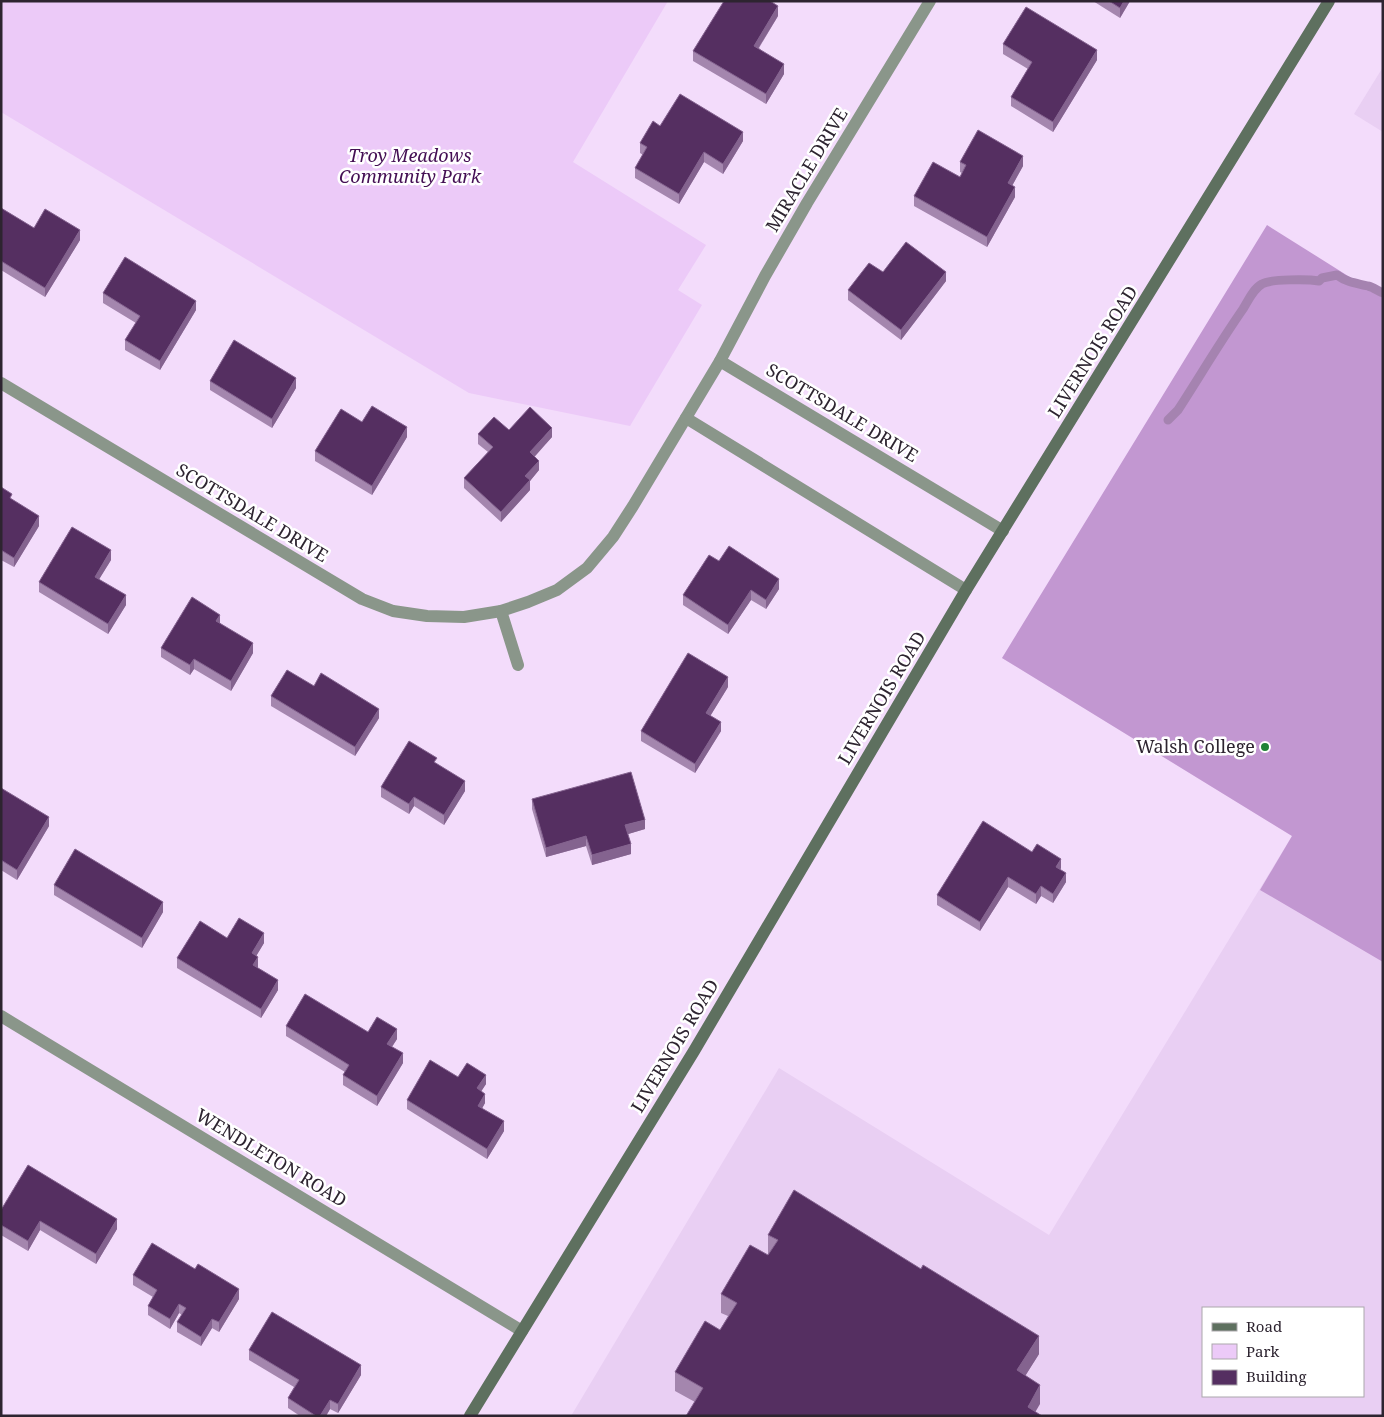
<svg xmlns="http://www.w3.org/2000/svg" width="1384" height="1417" viewBox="0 0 1384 1417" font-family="'Noto Serif',serif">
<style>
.built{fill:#e9cff3;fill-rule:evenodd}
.green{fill:#eccaf8}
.forest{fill:#c297d1}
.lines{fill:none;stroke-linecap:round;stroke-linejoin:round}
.stream{stroke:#a583b0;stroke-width:9}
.minor{stroke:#8a968a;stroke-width:12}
.secondary{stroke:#5e705f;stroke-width:12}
.wall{fill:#a486ae}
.shaded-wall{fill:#84638f}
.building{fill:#552f61;stroke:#84638f}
.poi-dot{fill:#1f8236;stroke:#fff;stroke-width:2}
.labels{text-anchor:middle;stroke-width:5;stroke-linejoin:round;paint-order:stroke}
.park-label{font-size:18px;font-style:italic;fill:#440f54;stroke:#fff}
.street-label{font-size:18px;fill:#2d2430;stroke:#fff}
.poi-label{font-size:18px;fill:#2d2430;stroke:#fff;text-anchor:end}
</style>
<rect width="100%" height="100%" fill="#f3dcfb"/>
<g class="built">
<path d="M 1383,67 L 1383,132 L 1354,114 Z"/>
<path d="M 1383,299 L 1383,1416 L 571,1416 L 779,1068 L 1049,1235 L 1292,836 L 1002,658 ZM 1203,1308 L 1363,1308 L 1363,1396 L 1203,1396 Z"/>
</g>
<path class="green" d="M 1,1 L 668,1 L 573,162 L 706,245 L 678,290 L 702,305 L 630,426 L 469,393 L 1,112 Z"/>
<path class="forest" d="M 1267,225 L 1383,298 L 1383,962 L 1260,890 L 1292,836 L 1002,658 Z"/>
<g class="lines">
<path class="stream" d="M 1168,420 L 1178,410 C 1200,376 1220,342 1243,309 C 1248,301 1253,289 1262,284 C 1270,279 1308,279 1319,281 L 1322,278 L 1337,275 C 1348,283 1356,283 1368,286 C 1373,287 1378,291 1383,293"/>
<g class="minor">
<path d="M 720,361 L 1003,531"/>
<path d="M 1,383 L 362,599 L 393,611 L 427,616 L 464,617 L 501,611 L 528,602 L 557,590 L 587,568 L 613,537 L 633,506 L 720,361 L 765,276 L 807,203 L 930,1"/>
<path d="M 686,418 L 966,590"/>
<path d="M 501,611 L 518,665"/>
<path d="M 1,1016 L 522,1331"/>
</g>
<path class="secondary" d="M 470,1416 L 694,1051 L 966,590 L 1329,1"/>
</g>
<g class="wall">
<path d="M 1093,1 L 1130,1 L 1120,18 Z"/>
<path d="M 778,16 L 759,48 L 784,74 L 766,104 L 693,61 L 693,51 Z"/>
<path d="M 1003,44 L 1097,60 L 1053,132 L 1011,106 L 1011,97 L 1028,69 L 1003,54 Z"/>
<path d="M 660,126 L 743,141 L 723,174 L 704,162 L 679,204 L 635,178 L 635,168 L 643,155 L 640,153 L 640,143 Z"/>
<path d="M 960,162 L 1023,166 L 1012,186 L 1015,197 L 987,247 L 914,206 L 914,196 L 960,177 L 962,173 L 960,172 Z"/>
<path d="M 1,208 L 34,228 L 80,240 L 45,297 L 1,270 Z"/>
<path d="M 883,272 L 946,281 L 901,340 L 848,300 L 848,290 Z"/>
<path d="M 103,293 L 196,310 L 160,370 L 125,350 L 125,340 L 136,323 L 103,303 Z"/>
<path d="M 210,381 L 296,388 L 272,428 L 210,390 Z"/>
<path d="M 362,422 L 407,437 L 372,495 L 315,461 L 315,451 Z"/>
<path d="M 509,430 L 552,437 L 534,456 L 539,470 L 530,481 L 530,490 L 501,522 L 464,488 L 464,478 L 488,452 L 478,444 L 478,434 Z"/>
<path d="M 1,487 L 12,500 L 39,526 L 14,567 L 1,560 Z"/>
<path d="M 111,560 L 99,579 L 126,605 L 108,634 L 39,592 L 39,582 Z"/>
<path d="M 719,561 L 779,589 L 766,609 L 751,600 L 728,634 L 683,605 L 683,595 Z"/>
<path d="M 220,623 L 253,653 L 231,691 L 194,669 L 190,675 L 161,657 L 161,648 Z"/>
<path d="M 314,686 L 379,718 L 355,756 L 271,706 L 271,696 Z"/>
<path d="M 728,687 L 710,716 L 721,731 L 695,773 L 641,741 L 641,731 Z"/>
<path d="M 437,764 L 465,791 L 444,825 L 414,806 L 409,814 L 381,797 L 381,787 Z"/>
<path d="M 1,788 L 49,826 L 17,880 L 1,870 Z"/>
<path d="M 532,799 L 645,829 L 628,834 L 631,854 L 592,865 L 586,846 L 546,857 L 532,809 Z"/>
<path d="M 1032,852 L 1061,868 L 1060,870 L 1066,882 L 1053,903 L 1041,896 L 1036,904 L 1008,887 L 980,931 L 937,905 L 937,895 Z"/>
<path d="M 54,885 L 163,912 L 142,948 L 54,895 Z"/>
<path d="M 227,938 L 264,943 L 256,956 L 258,967 L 257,967 L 278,990 L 261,1018 L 177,968 L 177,958 Z"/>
<path d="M 286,1026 L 397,1039 L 392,1047 L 403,1063 L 377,1106 L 343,1085 L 343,1075 L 345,1072 L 286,1036 Z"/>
<path d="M 458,1077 L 486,1084 L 481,1091 L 485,1103 L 482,1108 L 504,1131 L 487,1159 L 407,1109 L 407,1100 Z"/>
<path d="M 1,1210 L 117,1229 L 96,1264 L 40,1230 L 28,1251 L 1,1235 Z"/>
<path d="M 768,1235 L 1039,1354 L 1025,1376 L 1040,1404 L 695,1402 L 675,1391 L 675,1372 L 720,1330 L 728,1316 L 721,1313 L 721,1294 L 768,1255 Z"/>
<path d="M 133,1275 L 239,1299 L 219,1332 L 212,1328 L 201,1346 L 177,1332 L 177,1322 L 182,1315 L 179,1313 L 170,1329 L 148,1315 L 148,1306 L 153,1297 L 133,1285 Z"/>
<path d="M 249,1350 L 361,1375 L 338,1413 L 330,1409 L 326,1416 L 300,1416 L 288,1408 L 288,1398 L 294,1387 L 249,1360 Z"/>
</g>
<g class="shaded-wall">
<path d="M 1124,1 L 1130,1 L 1120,18 L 1120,8 Z"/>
<path d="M 778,6 L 778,16 L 754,55 L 754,46 Z"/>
<path d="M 1097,50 L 1097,60 L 1053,132 L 1053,122 Z"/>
<path d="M 784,64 L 784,74 L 766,104 L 766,94 Z"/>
<path d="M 743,132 L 743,141 L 723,174 L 723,164 Z"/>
<path d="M 704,152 L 704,162 L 679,204 L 679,194 Z"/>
<path d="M 1023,156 L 1023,166 L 1008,193 L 1008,183 Z"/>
<path d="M 1015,187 L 1015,197 L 987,247 L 987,237 Z"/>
<path d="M 80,230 L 80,240 L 45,297 L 45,288 Z"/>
<path d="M 946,272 L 946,281 L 901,340 L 901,330 Z"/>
<path d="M 196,301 L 196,310 L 160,370 L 160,361 Z"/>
<path d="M 296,378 L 296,388 L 272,428 L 272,419 Z"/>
<path d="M 407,427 L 407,437 L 372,495 L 372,486 Z"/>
<path d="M 552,428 L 552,437 L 530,462 L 530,452 Z"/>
<path d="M 539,461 L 539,470 L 530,481 L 530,490 L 501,522 L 501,512 L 525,476 Z"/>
<path d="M 39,516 L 39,526 L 14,567 L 14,558 Z"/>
<path d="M 111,550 L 111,560 L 95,586 L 95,577 Z"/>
<path d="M 779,579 L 779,589 L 766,609 L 766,600 Z"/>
<path d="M 751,590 L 751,600 L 728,634 L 728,625 Z"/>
<path d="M 126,595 L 126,605 L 108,634 L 108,624 Z"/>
<path d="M 220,615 L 220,624 L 216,621 Z"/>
<path d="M 253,643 L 253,653 L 231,691 L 231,681 Z"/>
<path d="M 194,659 L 194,669 L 190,675 L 190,665 Z"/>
<path d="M 728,677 L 728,687 L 706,723 L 706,713 Z"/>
<path d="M 379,709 L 379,718 L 355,756 L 355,747 Z"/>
<path d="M 721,722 L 721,731 L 695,773 L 695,764 Z"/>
<path d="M 465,781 L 465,791 L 444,825 L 444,815 Z"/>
<path d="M 414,797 L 414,806 L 409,814 L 409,804 Z"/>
<path d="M 49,817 L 49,826 L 17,880 L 17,870 Z"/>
<path d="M 645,820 L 645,829 L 625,835 L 625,825 Z"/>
<path d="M 586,836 L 586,846 L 546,857 L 546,848 Z"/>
<path d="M 631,844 L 631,854 L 592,865 L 592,855 Z"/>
<path d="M 1061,859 L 1061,868 L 1056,877 L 1056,867 Z"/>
<path d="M 1066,873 L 1066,882 L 1053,903 L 1053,894 Z"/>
<path d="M 1008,877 L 1008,887 L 980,931 L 980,922 Z"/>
<path d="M 1041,886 L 1041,896 L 1036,904 L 1036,894 Z"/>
<path d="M 163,902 L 163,912 L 142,948 L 142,938 Z"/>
<path d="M 264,933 L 264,943 L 252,963 L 252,953 Z"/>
<path d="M 258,957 L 258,967 L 253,974 L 253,965 Z"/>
<path d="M 278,980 L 278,990 L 261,1018 L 261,1009 Z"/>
<path d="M 397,1029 L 397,1039 L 387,1054 L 387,1044 Z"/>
<path d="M 403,1053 L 403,1063 L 377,1106 L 377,1096 Z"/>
<path d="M 486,1075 L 486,1084 L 477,1098 L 477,1088 Z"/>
<path d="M 485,1094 L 485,1103 L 478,1116 L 478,1106 Z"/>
<path d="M 504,1121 L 504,1131 L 487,1159 L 487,1149 Z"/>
<path d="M 117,1219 L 117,1229 L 96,1264 L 96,1254 Z"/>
<path d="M 40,1221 L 40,1230 L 28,1251 L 28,1241 Z"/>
<path d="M 239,1289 L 239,1299 L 219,1332 L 219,1322 Z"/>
<path d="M 179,1304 L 179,1313 L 170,1329 L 170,1319 Z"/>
<path d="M 212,1319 L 212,1328 L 201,1346 L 201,1337 Z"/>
<path d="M 1039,1336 L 1039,1354 L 1017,1389 L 1017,1370 Z"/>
<path d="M 361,1365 L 361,1375 L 338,1413 L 338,1404 Z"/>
<path d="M 1040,1385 L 1040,1404 L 1033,1416 L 1028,1407 Z"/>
<path d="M 330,1400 L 330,1409 L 326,1416 L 320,1416 Z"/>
</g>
<g class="building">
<path d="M 724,1 L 770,1 L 778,6 L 754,46 L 784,64 L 766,94 L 693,51 Z"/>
<path d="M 1109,1 L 1124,1 L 1120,8 Z"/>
<path d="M 1026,7 L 1097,50 L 1053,122 L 1011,97 L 1032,62 L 1003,44 Z"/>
<path d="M 680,94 L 743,132 L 723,164 L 704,152 L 679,194 L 635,168 L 647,147 L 640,143 L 653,121 L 660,126 Z"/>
<path d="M 978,130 L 1023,156 L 1008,183 L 1015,187 L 987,237 L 914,196 L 933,162 L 960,177 L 966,165 L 960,162 Z"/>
<path d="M 1,208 L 34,228 L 45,209 L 80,230 L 45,288 L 1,261 Z"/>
<path d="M 906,242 L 946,272 L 901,330 L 848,290 L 869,263 L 883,272 Z"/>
<path d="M 125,257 L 196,301 L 160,361 L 125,340 L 140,316 L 103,293 Z"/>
<path d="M 234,340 L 296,378 L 272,419 L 210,381 Z"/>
<path d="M 372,406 L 407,427 L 372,486 L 315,451 L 341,409 L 362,422 Z"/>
<path d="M 530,407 L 552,428 L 530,452 L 539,461 L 525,476 L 530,480 L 501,512 L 464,478 L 493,447 L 478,434 L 494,417 L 509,430 Z"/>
<path d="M 1,487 L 12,494 L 10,498 L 39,516 L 14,558 L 1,550 Z"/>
<path d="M 72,527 L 111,550 L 95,577 L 126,595 L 108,624 L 39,582 Z"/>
<path d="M 729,546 L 779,579 L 766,600 L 751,590 L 728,625 L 683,595 L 709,555 L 719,561 Z"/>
<path d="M 192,597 L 220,615 L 216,621 L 253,643 L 231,681 L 194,659 L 190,665 L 161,648 Z"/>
<path d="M 688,653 L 728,677 L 706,713 L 721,722 L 695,764 L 641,731 Z"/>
<path d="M 287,670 L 314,686 L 321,673 L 379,709 L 355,747 L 271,696 Z"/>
<path d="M 409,741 L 437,758 L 434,762 L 465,781 L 444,815 L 414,797 L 409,804 L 381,787 Z"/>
<path d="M 631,772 L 645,820 L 625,825 L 631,844 L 592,855 L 586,836 L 546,848 L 532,799 Z"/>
<path d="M 1,788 L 49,817 L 17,870 L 1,860 Z"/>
<path d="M 983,821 L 1032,852 L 1037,844 L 1061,859 L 1056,867 L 1066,873 L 1053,894 L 1041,886 L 1036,894 L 1008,877 L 980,922 L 937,895 Z"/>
<path d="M 75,849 L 163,902 L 142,938 L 54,885 Z"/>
<path d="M 239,918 L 264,933 L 252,953 L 258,957 L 253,965 L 278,980 L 261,1009 L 177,958 L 200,921 L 227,938 Z"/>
<path d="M 305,994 L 368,1032 L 377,1017 L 397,1029 L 387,1044 L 403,1053 L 377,1096 L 343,1075 L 349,1065 L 286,1026 Z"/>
<path d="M 430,1060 L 458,1077 L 467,1063 L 486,1075 L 477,1088 L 485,1094 L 478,1106 L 504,1121 L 487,1149 L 407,1100 Z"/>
<path d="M 28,1165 L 117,1219 L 96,1254 L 40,1221 L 28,1241 L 1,1225 L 1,1210 Z"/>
<path d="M 794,1190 L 921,1269 L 923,1265 L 1039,1336 L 1017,1370 L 1040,1385 L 1028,1407 L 1042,1416 L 686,1416 L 703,1388 L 675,1372 L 705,1321 L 720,1330 L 737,1303 L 721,1294 L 750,1245 L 768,1255 L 778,1240 L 768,1235 Z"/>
<path d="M 152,1243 L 195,1269 L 198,1264 L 239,1289 L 219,1322 L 212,1319 L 201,1337 L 177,1322 L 186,1308 L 179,1304 L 170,1319 L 148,1306 L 157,1290 L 133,1275 Z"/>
<path d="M 272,1312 L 361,1365 L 338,1404 L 330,1400 L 320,1416 L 316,1416 L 288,1398 L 299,1380 L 249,1350 Z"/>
</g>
<circle class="poi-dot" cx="1265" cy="747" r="5"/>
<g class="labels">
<g class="park-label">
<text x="410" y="162">Troy Meadows<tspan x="410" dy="21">Community Park</tspan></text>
</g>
<g class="street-label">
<text transform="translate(807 170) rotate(-59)" y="6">MIRACLE DRIVE</text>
<text transform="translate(1093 352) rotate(-58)" y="6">LIVERNOIS ROAD</text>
<text transform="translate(842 413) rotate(31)" y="6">SCOTTSDALE DRIVE</text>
<text transform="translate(252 513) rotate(31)" y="6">SCOTTSDALE DRIVE</text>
<text transform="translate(882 698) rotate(-59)" y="6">LIVERNOIS ROAD</text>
<text transform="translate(675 1046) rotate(-59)" y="6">LIVERNOIS ROAD</text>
<text transform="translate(271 1158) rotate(31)" y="6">WENDLETON ROAD</text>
</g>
<g class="poi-label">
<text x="1255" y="753">Walsh College</text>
</g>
</g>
<rect width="1384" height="1417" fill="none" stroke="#2d2430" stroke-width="5"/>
<rect x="1202" y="1307" width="162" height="90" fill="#ffffff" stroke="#aba7ac"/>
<rect x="1212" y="1323" width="25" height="8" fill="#5e705f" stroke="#aba7ac"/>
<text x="1246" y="1332" font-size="15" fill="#2d2430">Road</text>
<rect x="1212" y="1344" width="25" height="15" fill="#eccaf8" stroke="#aba7ac"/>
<text x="1246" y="1357" font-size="15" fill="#2d2430">Park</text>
<rect x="1212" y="1370" width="25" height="15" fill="#552f61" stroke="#aba7ac"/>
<text x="1246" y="1382" font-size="15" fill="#2d2430">Building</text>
</svg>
